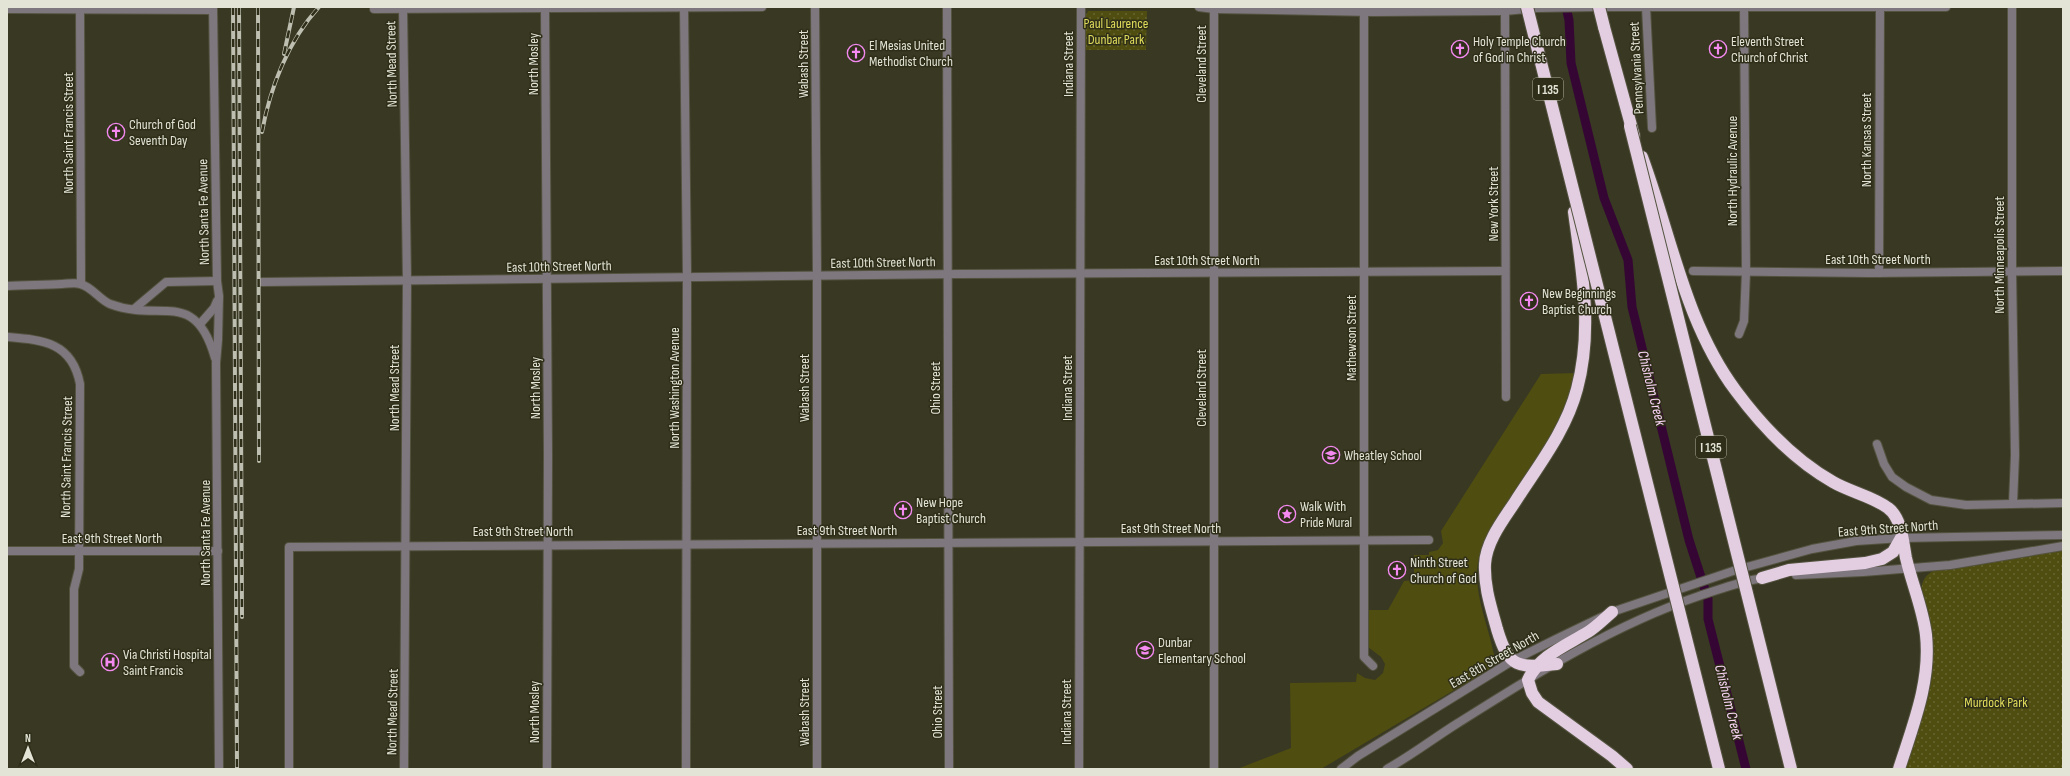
<svg xmlns="http://www.w3.org/2000/svg" width="2070" height="776" viewBox="0 0 2070 776" font-family="'Sofia Sans Condensed',sans-serif">
<style>
.green{fill:#4f4d10}
.park{fill:url(#park-dots)}
.lines{fill:none;stroke-linecap:round;stroke-linejoin:round}
.canal{stroke:#350634;stroke-width:9}
.minor-casing{stroke:#535340;stroke-width:10}
.tertiary-casing{stroke:#535340;stroke-width:10}
.motorway-casing{stroke:#535340;stroke-width:14}
.minor{stroke:#7f777e;stroke-width:8}
.tertiary{stroke:#7f777e;stroke-width:8}
.motorway{stroke:#e3cee1;stroke-width:12}
.rail-casing{stroke:#bfbfb1;stroke-width:4}
.rail{stroke:#2e2e19;stroke-width:2.5;stroke-dasharray:8;stroke-linecap:butt}
.motorway-bridge-casing{stroke:#535340;stroke-width:14;stroke-linecap:butt}
.motorway-bridge{stroke:#e3cee1;stroke-width:12}
.labels{text-anchor:middle;stroke-width:3;stroke-linejoin:round;paint-order:stroke}
.shield{fill:#2e2e19;stroke:#adad9d;stroke-width:1}
.shield-label{font-size:13px;font-weight:bold;fill:#e3e3d6}
.park-label{font-size:14px;fill:#e0dd5b;stroke:#2e2e19}
.poi-label{font-size:14px;fill:#e3e3d6;stroke:#2e2e19;text-anchor:start}
.street-label{font-size:14px;fill:#e3e3d6;stroke:#2e2e19}
.water-label{font-size:15px;font-style:italic;fill:#fad5f7;stroke:#2e2e19}
</style>
<defs>
<pattern id="park-dots" width="8" height="8" patternUnits="userSpaceOnUse"><rect width="8" height="8" fill="#4f4d10"/><path d="M2 2h.1M6 6h.1" fill="none" stroke="#686632" stroke-width="1.8" stroke-linecap="round"/></pattern>
</defs>
<rect width="100%" height="100%" fill="#383823"/>
<path class="green" d="M 1576,373 C 1573,385 1572,400 1566,411 C 1552,439 1533,464 1515,491 C 1498,516 1477,543 1477,575 C 1477,602 1489,628 1494,655 L 1492,664 L 1488,670 L 1321,769 L 1237,769 L 1291,748 L 1290,683 L 1356,682 L 1357,673 L 1365,678 L 1375,680 L 1383,673 L 1385,664 L 1381,657 L 1368,647 L 1368,610 L 1388,610 L 1404,581 L 1414,580 L 1414,555 L 1429,555 L 1429,552 L 1438,550 L 1443,543 L 1441,531 L 1541,374 Z"/>
<g class="park">
<path d="M 1088,11 L 1147,11 L 1146,50 L 1086,50 L 1086,15 Z"/>
<path d="M 2063,548 L 2063,769 L 1904,769 C 1916,733 1934,693 1933,654 C 1933,636 1919,599 1922,585 C 1924,576 1930,572 1938,569 Z"/>
</g>
<g class="lines">
<path class="canal" d="M 1566,7 L 1569,20 L 1571,63 L 1604,198 L 1628,260 L 1632,307 L 1689,540 L 1708,599 L 1708,619 L 1746,769"/>
<defs>
<g id="minor">
<path d="M 80,7 L 81,284"/>
<path d="M 213,7 L 217,281 L 219,296 L 218,340 L 216,363 L 219,769"/>
<path d="M 403,7 L 407,281 L 404,769"/>
<path d="M 684,7 L 687,277 L 686,769"/>
<path d="M 815,7 L 817,275 L 817,769"/>
<path d="M 947,7 L 949,769"/>
<path d="M 1199,7 L 1214,9 L 1373,12 L 1505,11 L 1535,8 L 1597,7 L 1946,7"/>
<path d="M 1214,7 L 1214,769"/>
<path d="M 1646,7 L 1652,128"/>
<path d="M 2012,7 L 2012,271 L 2015,455 L 2013,503"/>
<path d="M 1364,8 L 1364,657 L 1373,666"/>
<path d="M 7,9 L 213,10"/>
<path d="M 374,9 L 762,7"/>
<path d="M 1505,11 L 1506,397"/>
<path d="M 1693,271 L 1871,273 L 2063,271"/>
<path d="M 1879,273 L 1880,7"/>
<path d="M 262,282 L 958,274 L 1505,271"/>
<path d="M 7,286 C 25,285 44,285 62,284 C 67,284 75,282 80,284 C 91,286 100,300 110,304 C 160,323 195,287 215,358"/>
<path d="M 134,309 L 166,282 L 217,281"/>
<path d="M 200,324 L 214,308 L 217,301"/>
<path d="M 1739,334 L 1744,321 L 1746,272 L 1744,7"/>
<path d="M 7,337 C 43,340 72,342 80,384 L 79,569 L 74,589 L 74,666 L 80,672"/>
<path d="M 1877,444 L 1884,464 L 1892,477 L 1906,487 L 1931,500 L 1966,505 L 2063,503"/>
<path d="M 7,551 L 218,551"/>
<path d="M 289,769 L 289,547 L 1429,540"/>
<path d="M 1079,769 L 1081,7"/>
</g>
<g id="tertiary">
<path d="M 545,7 L 548,454 L 547,769"/>
<path d="M 1796,575 L 1863,572 L 1950,565 L 2063,546"/>
<path d="M 1341,769 L 1358,756 L 1512,661 L 1556,639 L 1612,612 L 1736,570 L 1812,549 L 1856,541 L 1901,538 L 2063,535"/>
<path d="M 1387,769 C 1412,755 1434,738 1458,723 C 1534,675 1613,625 1699,596 C 1721,589 1743,580 1766,578"/>
</g>
<g id="motorway">
<path d="M 1604,27 L 1634,136"/>
<path d="M 1642,157 C 1671,235 1685,323 1736,391 C 1762,426 1794,460 1833,482 C 1850,492 1872,496 1888,508 C 1902,518 1903,543 1906,558 C 1912,584 1923,609 1926,635 C 1931,682 1913,725 1899,769"/>
<path d="M 1762,578 L 1789,570 L 1865,563 L 1882,559 L 1893,552 L 1901,538"/>
<path d="M 1612,612 C 1604,619 1596,627 1588,632 C 1565,646 1539,656 1528,680 L 1532,693 L 1538,702 L 1612,756 L 1627,769"/>
<path d="M 1557,664 C 1518,668 1509,669 1497,629 C 1491,607 1484,587 1485,564 C 1486,542 1503,520 1515,502 C 1538,466 1566,431 1577,389 C 1593,330 1582,271 1574,212"/>
</g>
</defs>
<use href="#minor" class="minor-casing"/>
<use href="#tertiary" class="tertiary-casing"/>
<use href="#motorway" class="motorway-casing"/>
<use href="#minor" class="minor"/>
<use href="#tertiary" class="tertiary"/>
<use href="#motorway" class="motorway"/>
<defs>
<g id="rail">
<path d="M 233,7 L 237,769"/>
<path d="M 239,7 L 242,617"/>
<path d="M 258,7 L 259,461"/>
<path d="M 284,54 L 294,7"/>
<path d="M 262,132 C 270,88 288,41 319,7"/>
</g>
</defs>
<use href="#rail" class="rail-casing"/>
<use href="#rail" class="rail"/>
<defs>
<g id="motorway-bridge">
<path d="M 1527,7 L 1719,769"/>
<path d="M 1599,7 L 1604,27"/>
<path d="M 1630,126 L 1791,769"/>
</g>
</defs>
<use href="#motorway-bridge" class="motorway-bridge-casing"/>
<use href="#motorway-bridge" class="motorway-bridge"/>
</g>
<defs>
<symbol id="church-ring" viewBox="-11 -11 22 22"><circle r="9.5" fill="#2e2e19" stroke="#f489f0" stroke-width="1.5"/><path d="M-1.2-6h2.4v3.5h3.3v2.4h-3.3V6h-2.4V-.1h-3.3v-2.4h3.3Z" fill="#f489f0"/></symbol>
<symbol id="school-ring" viewBox="-11 -11 22 22"><circle r="9.5" fill="#2e2e19" stroke="#f489f0" stroke-width="1.5"/><path d="M0-5L7-2L0 1L-7-2ZM-4 1L0 2.5L4 1V4Q0 6-4 4Z" fill="#f489f0"/></symbol>
<symbol id="sight-ring" viewBox="-11 -11 22 22"><circle r="9.5" fill="#2e2e19" stroke="#f489f0" stroke-width="1.5"/><path d="M0-6L1.8-2.2L6-1.7L2.9 1.2L3.7 5.4L0 3.3L-3.7 5.4L-2.9 1.2L-6-1.7L-1.8-2.2Z" fill="#f489f0"/></symbol>
<symbol id="hospital-ring" viewBox="-11 -11 22 22"><circle r="9.5" fill="#2e2e19" stroke="#f489f0" stroke-width="1.5"/><path d="M-5-5h3v3.5h4V-5h3V5h-3V1.5h-4V5h-3Z" fill="#f489f0"/></symbol>
</defs>
<g fill-rule="evenodd">
<use href="#church-ring" x="1450" y="39" width="20" height="20"/>
<use href="#church-ring" x="1708" y="39" width="20" height="20"/>
<use href="#church-ring" x="846" y="43" width="20" height="20"/>
<use href="#church-ring" x="106" y="122" width="20" height="20"/>
<use href="#church-ring" x="1519" y="291" width="20" height="20"/>
<use href="#school-ring" x="1321" y="445" width="20" height="20"/>
<use href="#church-ring" x="893" y="500" width="20" height="20"/>
<use href="#sight-ring" x="1277" y="504" width="20" height="20"/>
<use href="#church-ring" x="1387" y="560" width="20" height="20"/>
<use href="#school-ring" x="1135" y="640" width="20" height="20"/>
<use href="#hospital-ring" x="100" y="652" width="20" height="20"/>
</g>
<g class="labels">
<g class="shield">
<rect x="1533" y="78" width="30" height="22" rx="3"/>
<rect x="1696" y="436" width="30" height="22" rx="3"/>
</g>
<g class="shield-label">
<text x="1548" y="94">I 135</text>
<text x="1711" y="452">I 135</text>
</g>
<g class="park-label">
<text x="1116" y="28">Paul Laurence<tspan x="1116" dy="16">Dunbar Park</tspan></text>
<text x="1996" y="707">Murdock Park</text>
</g>
<g class="poi-label">
<text x="1473" y="46">Holy Temple Church<tspan x="1473" dy="16">of God in Christ</tspan></text>
<text x="1731" y="46">Eleventh Street<tspan x="1731" dy="16">Church of Christ</tspan></text>
<text x="869" y="50">El Mesias United<tspan x="869" dy="16">Methodist Church</tspan></text>
<text x="129" y="129">Church of God<tspan x="129" dy="16">Seventh Day</tspan></text>
<text x="1542" y="298">New Beginnings<tspan x="1542" dy="16">Baptist Church</tspan></text>
<text x="1344" y="460">Wheatley School</text>
<text x="916" y="507">New Hope<tspan x="916" dy="16">Baptist Church</tspan></text>
<text x="1300" y="511">Walk With<tspan x="1300" dy="16">Pride Mural</tspan></text>
<text x="1410" y="567">Ninth Street<tspan x="1410" dy="16">Church of God</tspan></text>
<text x="1158" y="647">Dunbar<tspan x="1158" dy="16">Elementary School</tspan></text>
<text x="123" y="659">Via Christi Hospital<tspan x="123" dy="16">Saint Francis</tspan></text>
</g>
<g class="street-label">
<text transform="translate(391 64) rotate(-91)" y="5">North Mead Street</text>
<text transform="translate(533 64) rotate(-90)" y="5">North Mosley</text>
<text transform="translate(803 64) rotate(-90)" y="5">Wabash Street</text>
<text transform="translate(1068 64) rotate(-90)" y="5">Indiana Street</text>
<text transform="translate(1201 64) rotate(-90)" y="5">Cleveland Street</text>
<text transform="translate(1636 68) rotate(-93)" y="5">Pennsylvania Street</text>
<text transform="translate(68 133) rotate(-90)" y="5">North Saint Francis Street</text>
<text transform="translate(1866 140) rotate(-90)" y="5">North Kansas Street</text>
<text transform="translate(1732 171) rotate(-90)" y="5">North Hydraulic Avenue</text>
<text transform="translate(1493 204) rotate(-90)" y="5">New York Street</text>
<text transform="translate(203 212) rotate(-91)" y="5">North Santa Fe Avenue</text>
<text transform="translate(1999 255) rotate(-90)" y="5">North Minneapolis Street</text>
<text x="1878" y="264">East 10th Street North</text>
<text x="1207" y="265">East 10th Street North</text>
<text transform="translate(883 262) rotate(-1)" y="5">East 10th Street North</text>
<text transform="translate(559 266) rotate(-1)" y="5">East 10th Street North</text>
<text transform="translate(1351 338) rotate(-90)" y="5">Mathewson Street</text>
<text transform="translate(394 388) rotate(-90)" y="5">North Mead Street</text>
<text transform="translate(535 388) rotate(-90)" y="5">North Mosley</text>
<text transform="translate(674 388) rotate(-90)" y="5">North Washington Avenue</text>
<text transform="translate(804 388) rotate(-90)" y="5">Wabash Street</text>
<text transform="translate(935 388) rotate(-90)" y="5">Ohio Street</text>
<text transform="translate(1067 388) rotate(-90)" y="5">Indiana Street</text>
<text transform="translate(1201 388) rotate(-90)" y="5">Cleveland Street</text>
<text transform="translate(66 457) rotate(-89)" y="5">North Saint Francis Street</text>
<text x="1171" y="533">East 9th Street North</text>
<text transform="translate(1888 528) rotate(-4)" y="5">East 9th Street North</text>
<text x="847" y="535">East 9th Street North</text>
<text x="523" y="536">East 9th Street North</text>
<text transform="translate(205 533) rotate(-90)" y="5">North Santa Fe Avenue</text>
<text x="112" y="543">East 9th Street North</text>
<text transform="translate(1494 659) rotate(-30)" y="5">East 8th Street North</text>
<text transform="translate(392 712) rotate(-89)" y="5">North Mead Street</text>
<text transform="translate(534 712) rotate(-90)" y="5">North Mosley</text>
<text transform="translate(804 712) rotate(-90)" y="5">Wabash Street</text>
<text transform="translate(937 712) rotate(-90)" y="5">Ohio Street</text>
<text transform="translate(1066 712) rotate(-90)" y="5">Indiana Street</text>
</g>
<g class="water-label">
<text transform="translate(1652 388) rotate(76)" y="5">Chisholm Creek</text>
<text transform="translate(1729 702) rotate(76)" y="5">Chisholm Creek</text>
</g>
</g>
<rect width="2070" height="776" fill="none" stroke="#e3e3d6" stroke-width="16"/>
<g transform="translate(28 748)" stroke="#2e2e19" stroke-width="3" paint-order="stroke">
<path d="M0-3L7 15L0 10L-7 15Z" fill="#e3e3d6"/>
<text y="-6" font-size="11" font-weight="bold" text-anchor="middle" fill="#e3e3d6">N</text>
</g>
</svg>
